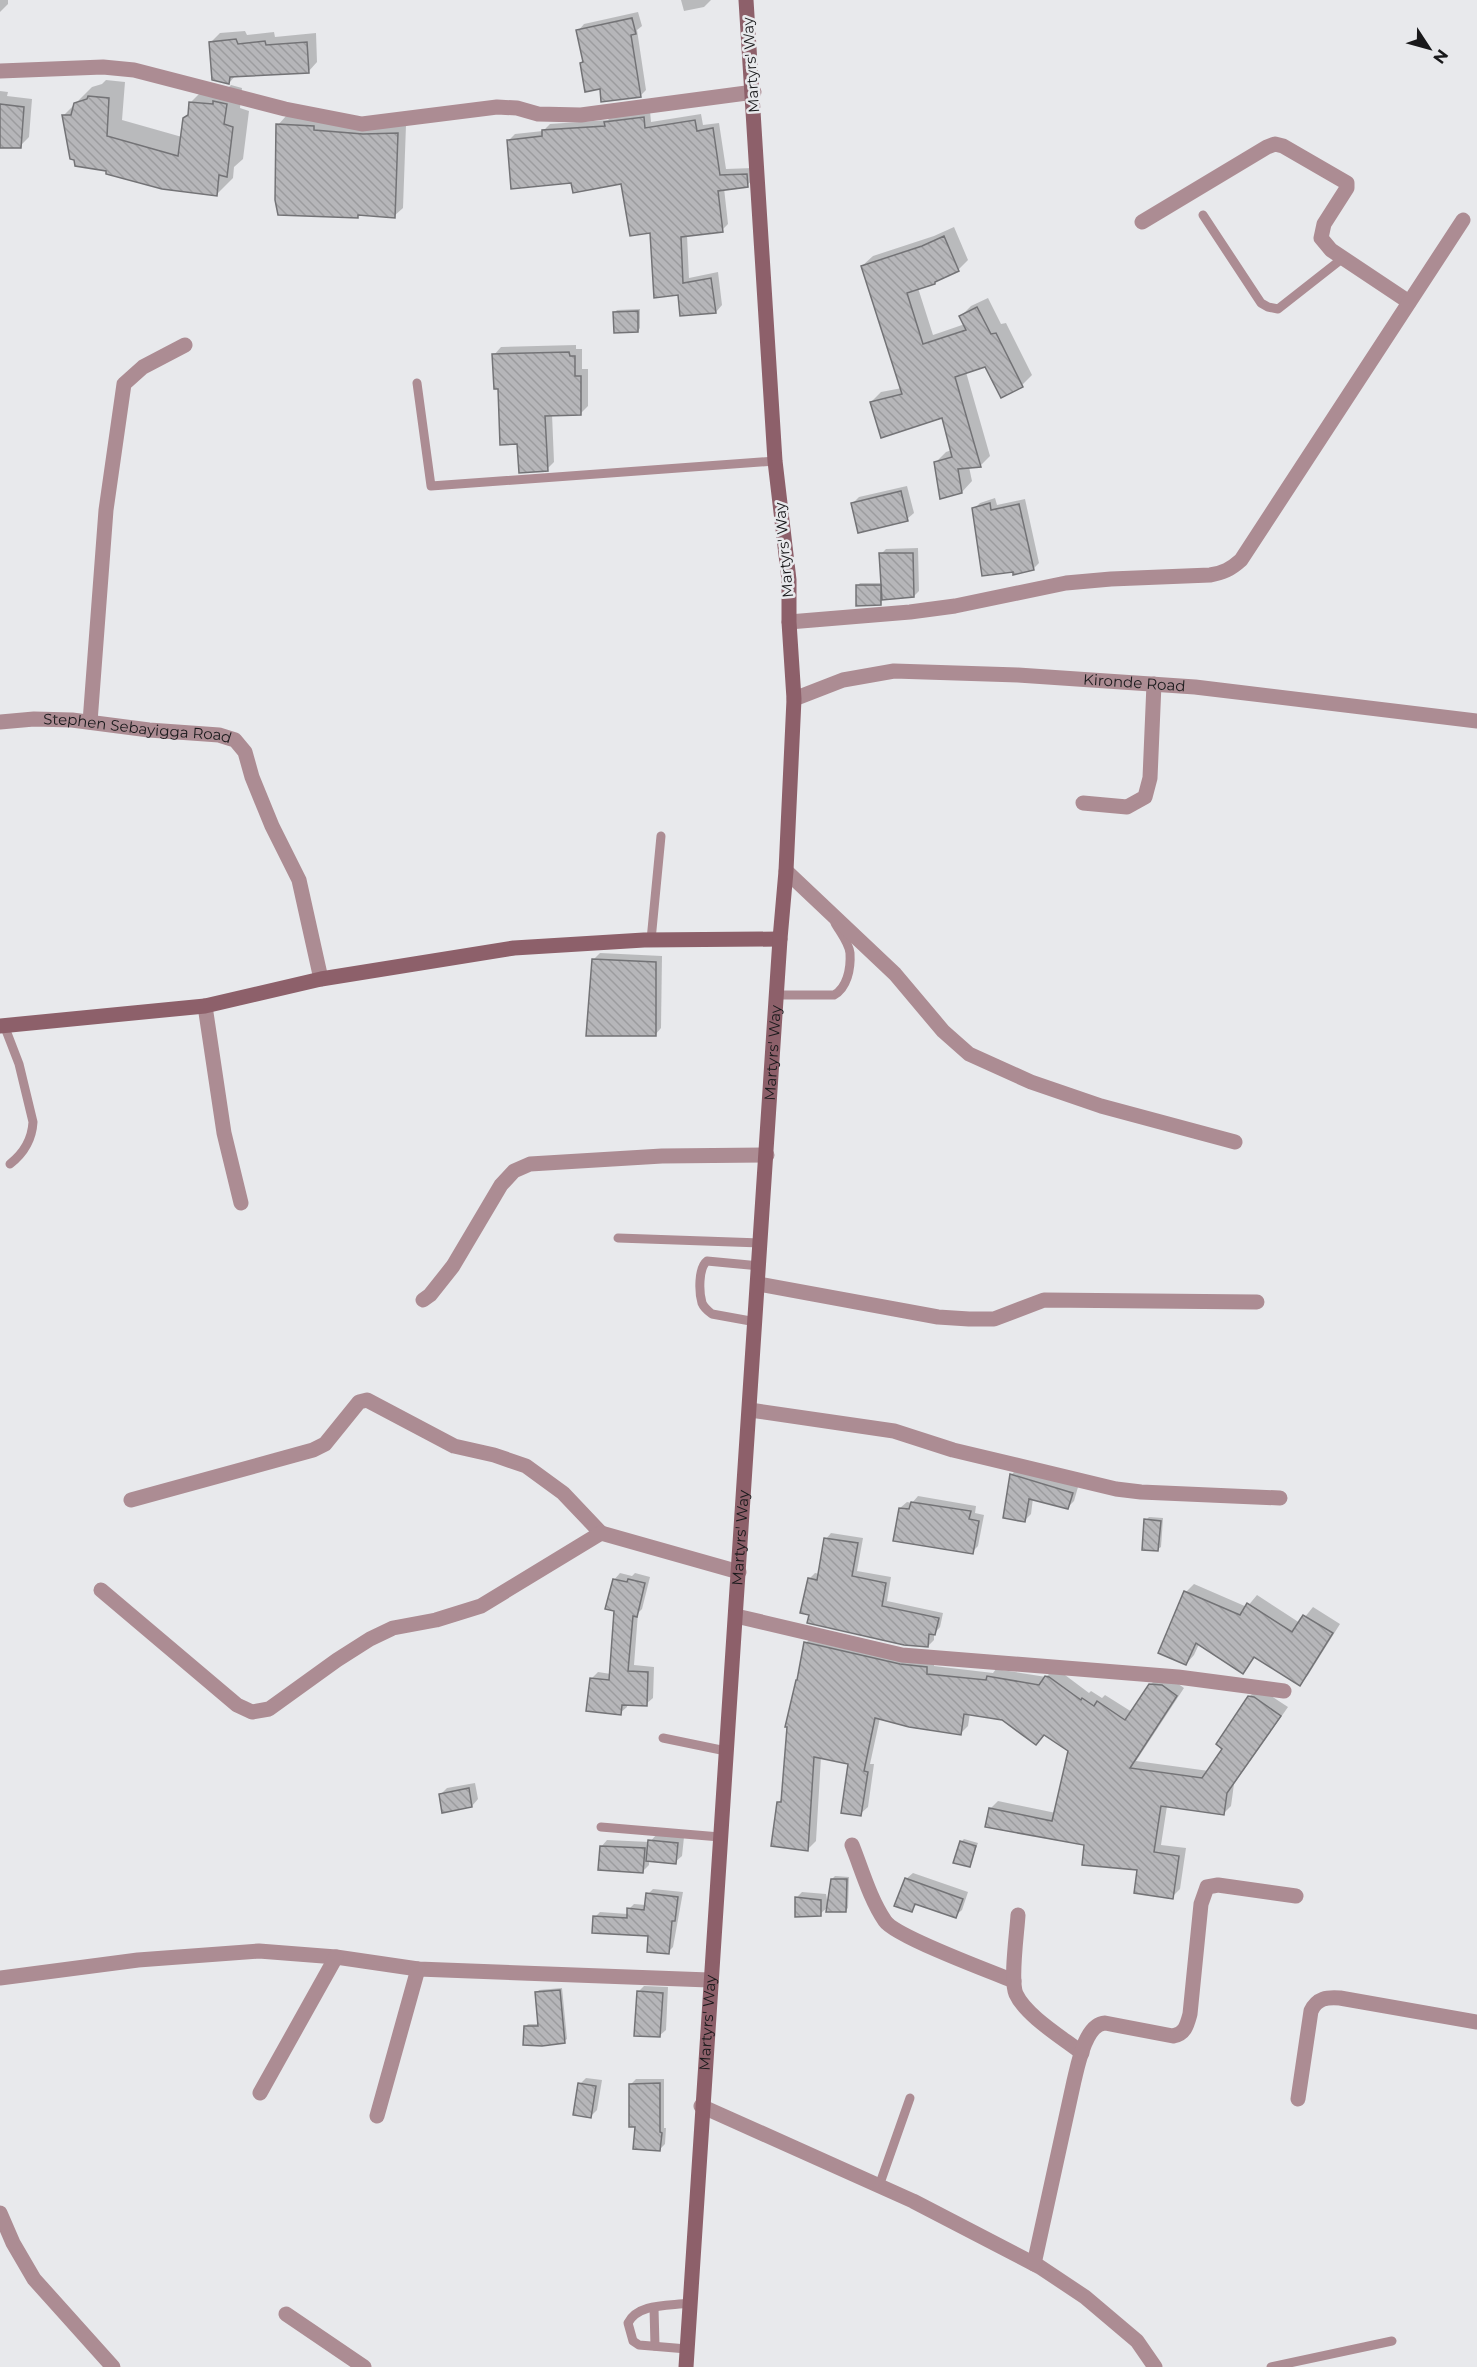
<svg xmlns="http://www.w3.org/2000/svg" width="1477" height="2367" viewBox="0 0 1477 2367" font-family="Montserrat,sans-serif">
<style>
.shadow{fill:#0003}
.building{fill:url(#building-back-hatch);stroke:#737376;stroke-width:1.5}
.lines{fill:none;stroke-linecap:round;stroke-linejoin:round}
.lane{stroke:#ac8c93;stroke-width:9}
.street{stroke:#ac8c93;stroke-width:15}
.secondary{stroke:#8d606a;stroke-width:15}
.labels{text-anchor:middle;stroke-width:5;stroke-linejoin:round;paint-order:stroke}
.street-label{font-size:15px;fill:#19191b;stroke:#e8e9ec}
</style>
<defs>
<pattern id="building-back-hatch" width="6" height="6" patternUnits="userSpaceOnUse" patternTransform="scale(1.5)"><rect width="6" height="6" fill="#b6b6b9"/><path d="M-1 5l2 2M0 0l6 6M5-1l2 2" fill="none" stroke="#9c9c9e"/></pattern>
</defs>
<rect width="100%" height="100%" fill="#e8e9ec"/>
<g class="shadow">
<path d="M 0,0 L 8,0 L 8,4 L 0,12 Z"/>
<path d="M 681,0 L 711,0 L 704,7 L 684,11 Z"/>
<path d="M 638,12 L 642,26 L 637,30 L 646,90 L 640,96 L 601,88 L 585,61 L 578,31 L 584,24 Z"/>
<path d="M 245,31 L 247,35 L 274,32 L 275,37 L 316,33 L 317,62 L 308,72 L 236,75 L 229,83 L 211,42 L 220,33 Z"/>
<path d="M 106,80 L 125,82 L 122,120 L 182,137 L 184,118 L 190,113 L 191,102 L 207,86 L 228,88 L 231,85 L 242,88 L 240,108 L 249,111 L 243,159 L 234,167 L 233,178 L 217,194 L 108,170 L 63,116 L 92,87 L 102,84 Z"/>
<path d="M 0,91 L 8,92 L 7,96 L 32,99 L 29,137 L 20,146 L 0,147 Z"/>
<path d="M 650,111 L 651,122 L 701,114 L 703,125 L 719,123 L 726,169 L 753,168 L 754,179 L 747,185 L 724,188 L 728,224 L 722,230 L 687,235 L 689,278 L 718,272 L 722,305 L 716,312 L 680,293 L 652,231 L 622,182 L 572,182 L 509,140 L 515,134 L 543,131 L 550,124 L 608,120 L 612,116 Z"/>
<path d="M 286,116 L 406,125 L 403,208 L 394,216 L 361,213 L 357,217 L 278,125 Z"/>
<path d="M 954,227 L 968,260 L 958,270 L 918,288 L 933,335 L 965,324 L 961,316 L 971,306 L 988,298 L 1001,324 L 1006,323 L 1032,375 L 1022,385 L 1002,396 L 986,366 L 966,372 L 990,456 L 980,466 L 969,467 L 972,481 L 962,492 L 936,462 L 946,452 L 952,450 L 943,416 L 871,402 L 881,392 L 902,388 L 862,266 L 873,256 L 934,236 Z"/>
<path d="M 640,309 L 640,328 L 638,331 L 614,313 L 617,310 Z"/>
<path d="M 576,345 L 576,349 L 582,349 L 582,369 L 588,369 L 588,406 L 581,413 L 552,414 L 554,462 L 547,469 L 519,442 L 499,388 L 494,355 L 501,347 Z"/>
<path d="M 907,486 L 914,513 L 907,519 L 853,503 L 859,497 Z"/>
<path d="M 995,498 L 997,505 L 1025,499 L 1039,563 L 1033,569 L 974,509 L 980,503 Z"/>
<path d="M 918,548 L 919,591 L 914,596 L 883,598 L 880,603 L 857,586 L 860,583 L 882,583 L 881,554 L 886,549 Z"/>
<path d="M 600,953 L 662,956 L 661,1028 L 655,1035 L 593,960 Z"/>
<path d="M 1018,1468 L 1078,1487 L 1074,1501 L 1068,1507 L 1033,1498 L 1031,1514 L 1025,1520 L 1005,1517 L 1012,1474 Z"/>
<path d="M 918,1496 L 976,1506 L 975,1513 L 984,1515 L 978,1546 L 972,1552 L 900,1508 L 907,1502 L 912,1503 Z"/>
<path d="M 1149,1517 L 1163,1518 L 1161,1547 L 1158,1549 L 1146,1520 Z"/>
<path d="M 831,1533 L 863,1538 L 857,1571 L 891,1577 L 887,1601 L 943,1613 L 940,1627 L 934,1634 L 934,1640 L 928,1646 L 809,1579 L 815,1573 L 820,1574 L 826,1539 Z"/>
<path d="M 620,1573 L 632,1576 L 635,1573 L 650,1577 L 642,1609 L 638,1613 L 634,1665 L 654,1667 L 653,1698 L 646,1704 L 627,1703 L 627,1707 L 620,1713 L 592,1678 L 598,1672 L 611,1674 L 616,1610 L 614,1580 Z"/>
<path d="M 1194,1584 L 1247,1607 L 1257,1595 L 1300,1623 L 1313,1607 L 1340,1624 L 1308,1675 L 1300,1684 L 1256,1656 L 1243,1672 L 1199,1644 L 1194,1655 L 1186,1664 L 1186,1592 Z"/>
<path d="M 813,1635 L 934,1660 L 934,1666 L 993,1673 L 996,1669 L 1046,1677 L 1054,1669 L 1057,1669 L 1089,1693 L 1091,1691 L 1102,1698 L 1105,1695 L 1132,1712 L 1150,1685 L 1158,1677 L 1170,1678 L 1184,1688 L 1136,1761 L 1209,1771 L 1224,1748 L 1249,1697 L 1257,1689 L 1262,1690 L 1288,1707 L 1234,1784 L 1231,1806 L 1223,1814 L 1167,1806 L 1161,1845 L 1186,1848 L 1180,1889 L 1172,1897 L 1139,1869 L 1085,1844 L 990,1809 L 998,1801 L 1056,1813 L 1070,1750 L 1045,1734 L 1003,1718 L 970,1713 L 968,1726 L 960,1734 L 880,1718 L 870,1764 L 874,1764 L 868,1807 L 860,1814 L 850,1763 L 821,1757 L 816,1841 L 808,1849 L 779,1802 L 783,1798 L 806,1643 Z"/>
<path d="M 475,1783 L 478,1799 L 472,1806 L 441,1794 L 447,1788 Z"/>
<path d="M 656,1835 L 684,1837 L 682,1856 L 675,1862 L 649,1860 L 649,1865 L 643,1871 L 601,1847 L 607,1840 L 650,1842 Z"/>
<path d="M 964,1839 L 978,1843 L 969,1866 L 961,1842 Z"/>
<path d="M 913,1873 L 968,1892 L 962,1910 L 955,1916 L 918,1903 L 911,1910 L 906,1879 Z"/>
<path d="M 835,1876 L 849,1877 L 848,1908 L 845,1911 L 828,1907 L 820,1914 L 796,1898 L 802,1892 L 826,1894 L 828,1905 L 832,1879 Z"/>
<path d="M 653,1889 L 683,1892 L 673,1947 L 668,1952 L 650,1935 L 595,1917 L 600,1912 L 628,1914 L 629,1909 L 634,1904 L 646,1905 L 648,1894 Z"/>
<path d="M 644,1986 L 668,1987 L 666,2030 L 659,2036 L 638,1992 Z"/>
<path d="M 562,1988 L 567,2039 L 564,2041 L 525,2027 L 528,2024 L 540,2024 L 537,1993 L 539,1990 Z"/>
<path d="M 586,2078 L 602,2080 L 597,2110 L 591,2116 L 580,2084 Z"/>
<path d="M 636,2079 L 664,2079 L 664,2128 L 666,2128 L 665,2144 L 660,2149 L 637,2126 L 631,2084 Z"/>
</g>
<g class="building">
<path d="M 632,18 L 636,34 L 631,35 L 641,97 L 601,102 L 600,89 L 585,92 L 580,63 L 583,62 L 576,30 Z"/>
<path d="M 236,39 L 238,44 L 265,41 L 266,45 L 307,42 L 309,73 L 230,77 L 229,84 L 212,80 L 209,42 Z"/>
<path d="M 88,96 L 109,98 L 107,136 L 178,156 L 183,118 L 188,115 L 189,102 L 213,104 L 213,101 L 227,104 L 224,124 L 233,127 L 227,177 L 219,175 L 217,196 L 162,189 L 106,174 L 106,171 L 75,166 L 74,160 L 70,159 L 62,115 L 71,115 L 74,103 L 87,99 Z"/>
<path d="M 0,104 L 24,107 L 21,148 L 0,148 Z"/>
<path d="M 644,117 L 645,128 L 695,120 L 697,131 L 713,128 L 720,175 L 747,174 L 748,187 L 718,191 L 723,232 L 681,237 L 683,283 L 711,278 L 716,313 L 680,316 L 678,295 L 654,298 L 650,233 L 630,236 L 621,184 L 573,193 L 571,183 L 511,189 L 507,140 L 542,136 L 542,130 L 605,126 L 604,122 Z"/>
<path d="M 276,124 L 314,126 L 314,130 L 363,134 L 398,133 L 395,218 L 358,215 L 358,218 L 278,215 L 275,200 Z"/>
<path d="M 944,236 L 959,271 L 935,282 L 935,284 L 907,293 L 923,344 L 966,330 L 959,316 L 977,307 L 991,334 L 996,333 L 1023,387 L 1001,398 L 985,367 L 955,377 L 981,467 L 958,469 L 962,493 L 940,499 L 934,462 L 952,457 L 942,418 L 881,438 L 870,402 L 902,394 L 861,266 L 922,246 Z"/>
<path d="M 638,311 L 638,332 L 614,333 L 613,312 Z"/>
<path d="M 569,352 L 570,356 L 575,356 L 575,376 L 581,376 L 581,415 L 545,416 L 548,471 L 519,473 L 517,444 L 500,445 L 498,389 L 494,389 L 492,354 Z"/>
<path d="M 901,491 L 908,521 L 858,533 L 851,503 Z"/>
<path d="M 990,503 L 991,510 L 1019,504 L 1034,570 L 1013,575 L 1013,572 L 982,576 L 972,508 Z"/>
<path d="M 879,553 L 913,553 L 914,597 L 882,600 Z"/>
<path d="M 856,585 L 881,585 L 881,605 L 856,606 Z"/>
<path d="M 592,959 L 656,962 L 656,1036 L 586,1036 Z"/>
<path d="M 1010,1474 L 1073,1493 L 1068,1509 L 1029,1499 L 1025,1522 L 1003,1518 Z"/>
<path d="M 911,1502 L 971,1511 L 969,1519 L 979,1521 L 973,1554 L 893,1541 L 899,1508 L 909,1509 Z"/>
<path d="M 1144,1519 L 1161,1521 L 1158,1551 L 1142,1550 Z"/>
<path d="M 824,1538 L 858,1543 L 852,1576 L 886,1583 L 882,1606 L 939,1618 L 935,1635 L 929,1634 L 928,1647 L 904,1645 L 807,1623 L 809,1615 L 800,1613 L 808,1578 L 817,1580 Z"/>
<path d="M 613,1579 L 627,1582 L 628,1579 L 645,1583 L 637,1617 L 633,1616 L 628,1671 L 648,1672 L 647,1706 L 622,1705 L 621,1715 L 586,1711 L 590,1678 L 609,1680 L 614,1611 L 605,1609 Z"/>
<path d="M 1184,1591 L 1240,1615 L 1247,1603 L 1292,1632 L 1303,1615 L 1333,1633 L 1300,1686 L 1254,1657 L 1243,1674 L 1196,1643 L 1186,1665 L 1158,1653 Z"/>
<path d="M 804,1642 L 900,1664 L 927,1667 L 927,1674 L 986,1680 L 987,1676 L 1039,1685 L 1045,1676 L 1049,1677 L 1081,1700 L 1082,1698 L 1094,1706 L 1097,1701 L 1125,1720 L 1149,1684 L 1162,1685 L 1177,1696 L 1130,1768 L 1202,1778 L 1222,1749 L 1216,1744 L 1248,1696 L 1254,1697 L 1281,1716 L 1227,1793 L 1224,1815 L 1161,1806 L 1154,1852 L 1179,1856 L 1173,1899 L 1134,1893 L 1137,1870 L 1082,1865 L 1084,1845 L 985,1827 L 989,1808 L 1052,1821 L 1068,1751 L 1044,1735 L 1036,1745 L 1002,1720 L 964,1714 L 961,1735 L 909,1727 L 875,1718 L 864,1771 L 868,1772 L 861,1816 L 841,1813 L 848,1764 L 814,1757 L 808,1851 L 771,1846 L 777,1802 L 781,1802 L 787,1727 L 785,1727 L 796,1680 L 797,1680 Z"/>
<path d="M 469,1788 L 472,1807 L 442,1813 L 439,1794 Z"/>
<path d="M 648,1840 L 678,1843 L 676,1864 L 646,1861 Z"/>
<path d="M 960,1841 L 976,1846 L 970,1867 L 953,1863 Z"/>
<path d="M 600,1846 L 645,1848 L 643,1873 L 598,1870 Z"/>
<path d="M 905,1878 L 963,1899 L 956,1918 L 915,1904 L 912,1912 L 894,1906 Z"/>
<path d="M 831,1879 L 847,1879 L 846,1912 L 826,1912 Z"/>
<path d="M 646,1893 L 678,1897 L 675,1921 L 672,1921 L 669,1954 L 647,1952 L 648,1936 L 592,1933 L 593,1916 L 627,1918 L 627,1908 L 644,1910 Z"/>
<path d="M 795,1897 L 821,1900 L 821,1916 L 795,1917 Z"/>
<path d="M 560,1990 L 565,2043 L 542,2046 L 523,2045 L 524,2026 L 538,2026 L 535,1992 Z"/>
<path d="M 637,1991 L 663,1993 L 660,2037 L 634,2036 Z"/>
<path d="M 578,2083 L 596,2086 L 591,2118 L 573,2115 Z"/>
<path d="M 660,2083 L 660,2132 L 662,2133 L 660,2151 L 633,2149 L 635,2127 L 629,2127 L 629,2084 Z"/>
</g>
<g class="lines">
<g class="lane">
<path d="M 1203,215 L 1261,303 L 1268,307 L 1278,309 L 1343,258"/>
<path d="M 417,383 L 431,486 L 775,461"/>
<path d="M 651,940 L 661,836"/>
<path d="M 776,995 L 834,995 C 847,988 851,969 850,953 C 849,943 840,932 835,923"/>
<path d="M 4,1025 L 19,1064 L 33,1122 C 32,1140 24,1153 10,1164"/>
<path d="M 618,1238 L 761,1243"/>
<path d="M 756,1322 L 712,1314 C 708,1311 704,1308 702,1303 C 699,1293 698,1268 707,1261 L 760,1266"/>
<path d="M 663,1738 L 726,1751"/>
<path d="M 601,1827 L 720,1837"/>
<path d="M 879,2186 L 910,2098"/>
<path d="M 654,2308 L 655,2346"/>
<path d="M 687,2349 L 639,2345 L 633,2341 L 628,2323 C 638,2303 669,2306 689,2303"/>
<path d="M 1271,2367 L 1392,2341"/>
</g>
<g class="street">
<path d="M 0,71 L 103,67 L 134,70 L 285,109 L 362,124 L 497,107 L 517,108 L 538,114 L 581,115 L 754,92"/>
<path d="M 1142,222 L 1267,147 L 1275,144 L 1283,146 L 1347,183 L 1347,188 L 1324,224 L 1321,238 L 1331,250 L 1409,302"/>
<path d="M 789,622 L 910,612 L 955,606 L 1066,583 L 1111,579 L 1210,575 C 1223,573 1231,569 1241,560 L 1463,220"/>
<path id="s1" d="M 794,699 L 843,680 L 894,671 L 1018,675 L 1195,687 L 1477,721"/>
<path id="s2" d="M 0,722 L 34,719 L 72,720 L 149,730 L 219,735 L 235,740 L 245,752 L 252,777 L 272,826 L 299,880 L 321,979"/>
<path d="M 90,722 L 106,510 L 124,384 L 143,367 L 185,345"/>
<path d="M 1083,803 L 1127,807 L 1145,797 L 1150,778 L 1154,684"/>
<path d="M 786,871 L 895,974 L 943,1031 L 969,1054 L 1031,1082 L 1101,1106 L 1235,1142"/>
<path d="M 205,1006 L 224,1133 L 241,1203"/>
<path d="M 758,1284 L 938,1317 L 969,1319 L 994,1319 L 1044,1300 L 1257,1302"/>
<path d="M 423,1300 L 430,1295 L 453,1266 L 501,1185 L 514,1171 L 530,1164 L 662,1156 L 767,1155"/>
<path d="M 750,1410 L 894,1431 L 953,1450 L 1116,1489 L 1141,1492 L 1280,1498"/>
<path d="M 131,1500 L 313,1450 L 325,1444 L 359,1402 L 367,1400 L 454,1446 L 494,1455 L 526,1466 L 563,1493 L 601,1533"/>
<path d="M 101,1590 L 237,1705 L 252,1712 L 269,1709 L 337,1660 L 370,1639 L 393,1628 L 436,1620 L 481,1606 L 601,1533 L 739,1572"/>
<path d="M 736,1616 L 902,1655 L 1178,1677 L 1284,1691"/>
<path d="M 852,1845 C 862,1870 870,1899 885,1921 C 895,1936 991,1972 1014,1981"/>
<path d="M 1018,1915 C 1017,1933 1010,1980 1016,1994 C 1026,2016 1063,2038 1082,2053"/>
<path d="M 0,1978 L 138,1960 L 259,1951 L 336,1957 L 418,1969 L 709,1980"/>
<path d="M 260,2093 L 336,1957"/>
<path d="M 1298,2099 L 1311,2011 C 1317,1998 1327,1997 1340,1998 L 1477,2022"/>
<path d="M 701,2106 L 913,2201 L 1040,2267 L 1085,2297 L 1137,2341 L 1155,2367"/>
<path d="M 377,2116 L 418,1969"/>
<path d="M 0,2213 L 13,2243 L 34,2279 L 113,2367"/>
<path d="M 1034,2264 L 1074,2081 C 1078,2065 1085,2024 1105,2023 L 1173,2036 C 1185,2034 1187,2025 1190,2014 L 1201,1904 L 1207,1887 L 1218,1885 L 1296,1896"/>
<path d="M 286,2314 L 364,2367"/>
</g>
<g class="secondary">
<path d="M 0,1026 L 205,1006 L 321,979 L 514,948 L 644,940 L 780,939"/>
<path id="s3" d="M 686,2367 C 714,1891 751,1415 780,939 L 786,871 L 794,699 L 789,622 L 789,580 L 775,461 L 746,0"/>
</g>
</g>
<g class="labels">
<g class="street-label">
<text transform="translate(751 65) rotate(-94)" y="5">Martyrs' Way</text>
<text transform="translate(784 550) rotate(-95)" y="5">Martyrs' Way</text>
<text dy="5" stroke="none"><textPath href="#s1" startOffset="345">Kironde Road</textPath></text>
<text dy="5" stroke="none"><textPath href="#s2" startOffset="138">Stephen Sebayigga Road</textPath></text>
<text dy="5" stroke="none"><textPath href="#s3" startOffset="1317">Martyrs' Way</textPath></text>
<text dy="5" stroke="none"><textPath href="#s3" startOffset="831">Martyrs' Way</textPath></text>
<text dy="5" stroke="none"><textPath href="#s3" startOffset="345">Martyrs' Way</textPath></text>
</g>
</g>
<g transform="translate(1429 48) rotate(126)" stroke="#e8e9ec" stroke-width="4.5" paint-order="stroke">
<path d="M0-4.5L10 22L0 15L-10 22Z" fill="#19191b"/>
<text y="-9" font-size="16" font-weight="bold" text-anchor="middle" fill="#19191b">N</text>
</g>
</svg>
